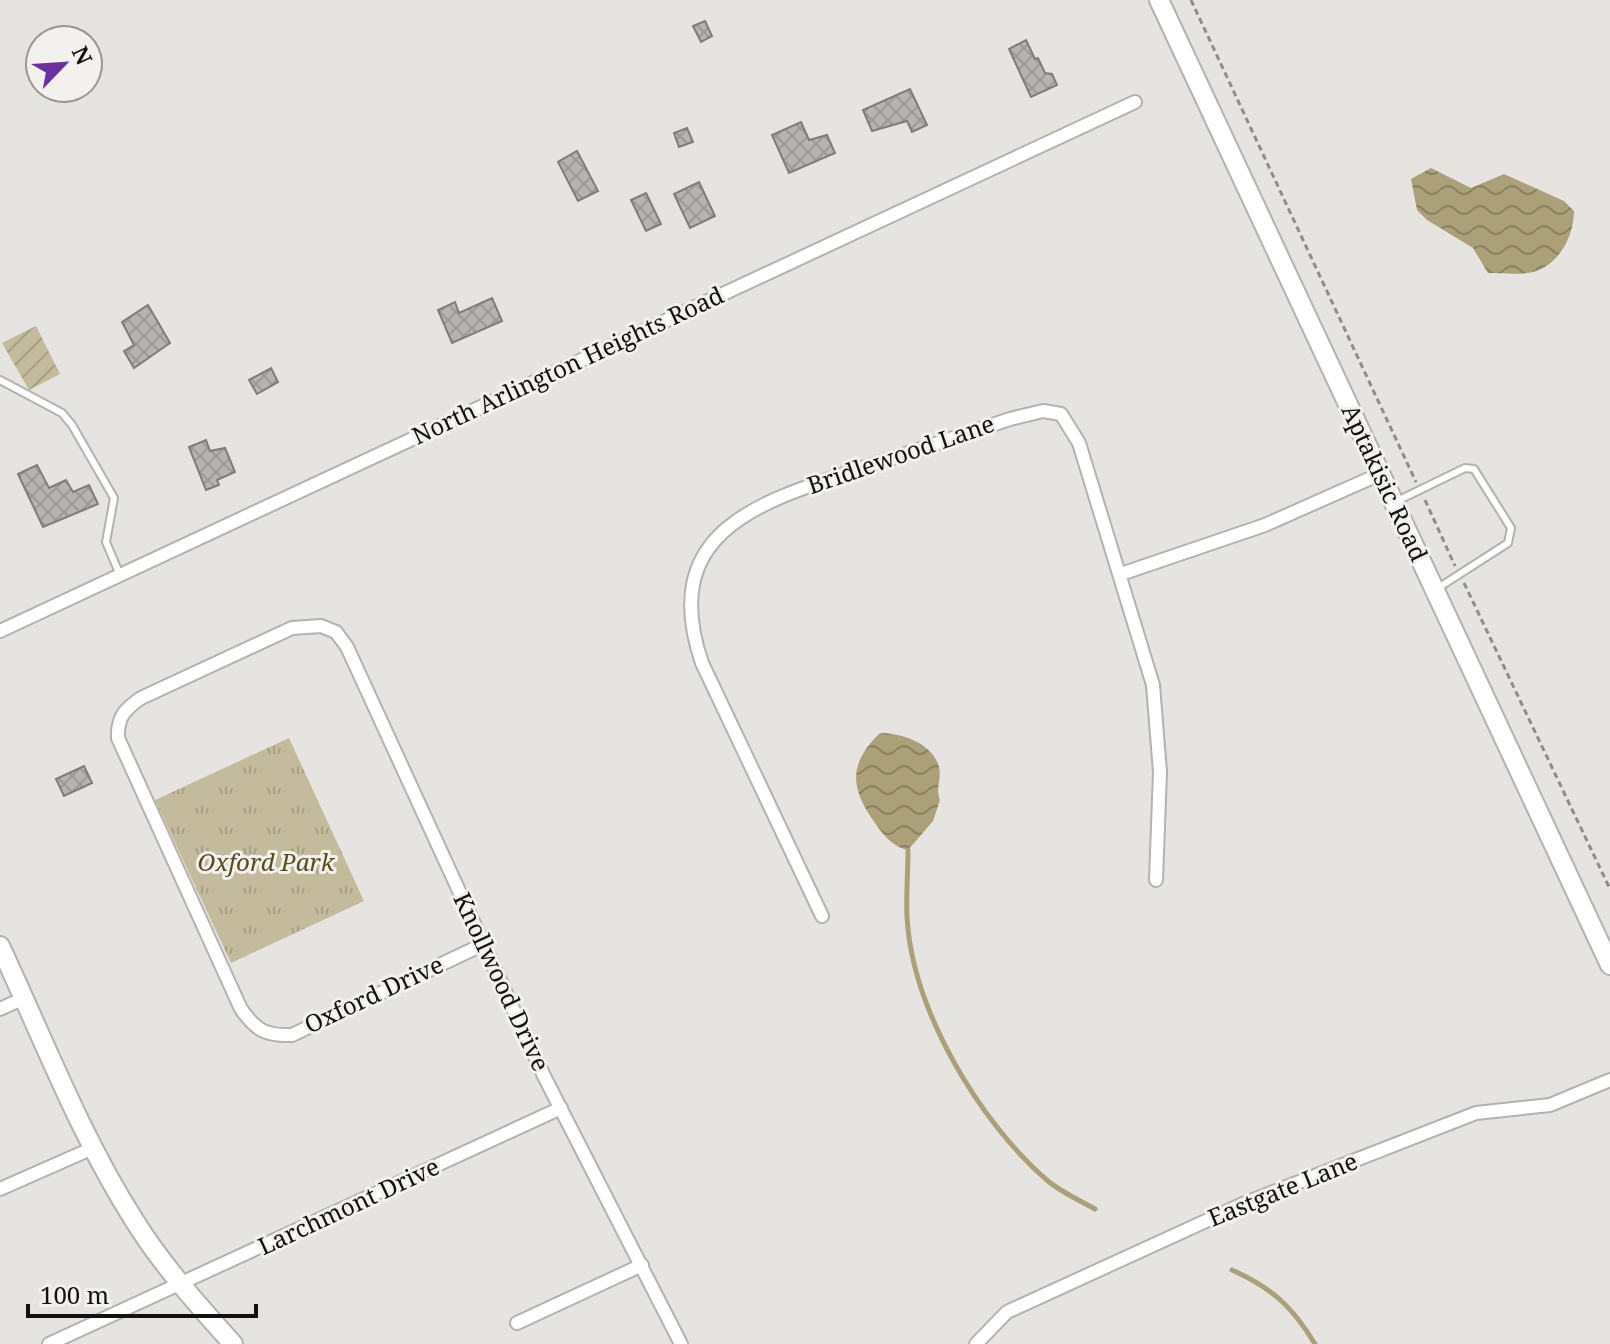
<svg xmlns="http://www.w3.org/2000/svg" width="1610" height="1344" viewBox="0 0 1610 1344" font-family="'Noto Serif',serif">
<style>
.grass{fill:url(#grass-tufts)}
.garden{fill:url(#garden-furrows)}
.water{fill:url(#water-waves)}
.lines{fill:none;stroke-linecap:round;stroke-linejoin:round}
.stream{stroke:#aba077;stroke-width:5}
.building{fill:url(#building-cross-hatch);stroke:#7e7d7a;stroke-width:2}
.lane-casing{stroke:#b3b2af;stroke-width:10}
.street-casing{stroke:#b3b2af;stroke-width:16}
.secondary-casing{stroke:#b3b2af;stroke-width:22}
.path{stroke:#8e8d8b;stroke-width:3;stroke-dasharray:6 4;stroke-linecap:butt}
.lane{stroke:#fff;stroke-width:6}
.street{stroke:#fff;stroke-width:12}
.secondary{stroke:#fff;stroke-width:18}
.labels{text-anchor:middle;stroke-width:6;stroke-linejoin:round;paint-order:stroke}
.street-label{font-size:24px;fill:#121110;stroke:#f2f1ed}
.park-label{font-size:24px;font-style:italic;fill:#574b18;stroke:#f2f1ed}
</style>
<defs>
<pattern id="grass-tufts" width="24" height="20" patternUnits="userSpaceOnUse" patternTransform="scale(2)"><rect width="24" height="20" fill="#c3bb9c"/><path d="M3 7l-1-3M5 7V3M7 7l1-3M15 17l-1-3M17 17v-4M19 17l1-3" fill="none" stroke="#a6a085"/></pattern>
<pattern id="garden-furrows" width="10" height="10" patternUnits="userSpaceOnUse" patternTransform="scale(2)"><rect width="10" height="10" fill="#c3bb9c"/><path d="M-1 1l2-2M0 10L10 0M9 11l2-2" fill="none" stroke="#a6a085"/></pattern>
<pattern id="water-waves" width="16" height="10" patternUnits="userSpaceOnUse" patternTransform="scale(2)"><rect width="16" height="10" fill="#aba077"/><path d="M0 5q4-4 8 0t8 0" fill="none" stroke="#8a8160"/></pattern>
<pattern id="building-cross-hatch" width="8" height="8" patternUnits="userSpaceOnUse" patternTransform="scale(2)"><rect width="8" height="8" fill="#b5b4b0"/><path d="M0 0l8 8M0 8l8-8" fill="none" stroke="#9b9a96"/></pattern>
</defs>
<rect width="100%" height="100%" fill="#e5e4e0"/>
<path class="grass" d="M 289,738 L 364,901 L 231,963 L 155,800 Z"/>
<path class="garden" d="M 36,326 L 60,374 L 29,390 L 2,343 Z"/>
<g class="water">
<path d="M 1431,168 L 1471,188 L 1504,174 L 1564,201 L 1574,211 C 1574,236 1559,265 1533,272 C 1520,275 1502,273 1488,273 L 1473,248 L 1427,220 L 1417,210 L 1411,179 Z"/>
<path d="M 880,733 C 901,733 933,743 939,767 C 942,779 935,788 940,800 L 933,821 L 908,850 C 893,847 883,835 875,823 C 850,788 848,764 880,733 Z"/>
</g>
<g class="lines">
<g class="stream">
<path d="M 908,850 C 908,872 906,895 907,917 C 912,1009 979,1122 1048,1181 C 1061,1192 1079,1200 1095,1209"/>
<path d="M 1232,1270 C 1272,1288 1292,1306 1315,1344"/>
</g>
</g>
<g class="building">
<path d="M 705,21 L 712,36 L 701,42 L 693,26 Z"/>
<path d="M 1026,40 L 1035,59 L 1038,58 L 1045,73 L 1052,74 L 1057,85 L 1031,97 L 1009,49 Z"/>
<path d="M 910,89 L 927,125 L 912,132 L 907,121 L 872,131 L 863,110 Z"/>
<path d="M 801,122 L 809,140 L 827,135 L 835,153 L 789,173 L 772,135 Z"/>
<path d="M 687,128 L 693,142 L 679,147 L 674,133 Z"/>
<path d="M 577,151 L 598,191 L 578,201 L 558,162 Z"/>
<path d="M 699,182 L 715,216 L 690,228 L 674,194 Z"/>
<path d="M 646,193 L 661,224 L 646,231 L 631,200 Z"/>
<path d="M 492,298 L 502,321 L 452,343 L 438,310 L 455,302 L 459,313 Z"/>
<path d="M 148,305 L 170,343 L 134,368 L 124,351 L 134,345 L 122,322 Z"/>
<path d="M 271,368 L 278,382 L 257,394 L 249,380 Z"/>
<path d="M 206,440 L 210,451 L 225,448 L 235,472 L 217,480 L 219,485 L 206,490 L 189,447 Z"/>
<path d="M 37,465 L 49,488 L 66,480 L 73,492 L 89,485 L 98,504 L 43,527 L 18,474 Z"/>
<path d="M 84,766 L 92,783 L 64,796 L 56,779 Z"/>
</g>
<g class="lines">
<defs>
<g id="lane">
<path d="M 0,380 L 62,413 L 72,425 L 114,498 L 106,542 L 120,575"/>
<path d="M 1397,501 L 1465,468 L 1474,469 L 1511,528 L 1508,543 L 1438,588"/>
</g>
<g id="street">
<path d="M 1121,574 L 1265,525 L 1380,474"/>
<path d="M 0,631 L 1135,102"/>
<path d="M 822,916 L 702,663 C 657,531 760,502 859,469 C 909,453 959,436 1010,419 L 1043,411 L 1061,414 L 1079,443 L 1153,685 L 1160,772 L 1156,880"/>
<path d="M 484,944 L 292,1035 C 265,1036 256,1030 241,1009 L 118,738 C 117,717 125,709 141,698 L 292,628 L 321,626 L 336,632 L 347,647 L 544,1076 L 681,1344"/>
<path d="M 0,1009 L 24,998"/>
<path d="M 0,1189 L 93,1148"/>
<path d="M 517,1323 L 642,1265"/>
<path d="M 49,1344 L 561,1108"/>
<path d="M 976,1344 L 1007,1312 L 1243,1204 L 1476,1113 L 1550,1105 L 1610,1080"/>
</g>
<g id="secondary">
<path d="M 1159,0 L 1610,965"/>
<path d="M 0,946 C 43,1038 80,1135 134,1220 C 162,1265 198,1305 233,1344"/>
</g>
</defs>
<use href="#lane" class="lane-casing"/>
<use href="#street" class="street-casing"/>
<use href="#secondary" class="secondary-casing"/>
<g class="path">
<path d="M 1191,0 L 1416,482"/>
<path d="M 1425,500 L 1455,566"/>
<path d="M 1464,583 L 1610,889"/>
</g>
<use href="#lane" class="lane"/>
<use href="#street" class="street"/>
<use href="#secondary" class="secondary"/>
</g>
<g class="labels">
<g class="street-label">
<text transform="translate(568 366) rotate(-25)" y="8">North Arlington Heights Road</text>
<text transform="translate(901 455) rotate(-19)" y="8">Bridlewood Lane</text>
<text transform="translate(1384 483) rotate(65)" y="8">Aptakisic Road</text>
<text transform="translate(501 982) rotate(65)" y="8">Knollwood Drive</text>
<text transform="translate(374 995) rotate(-25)" y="8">Oxford Drive</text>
<text transform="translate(1283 1190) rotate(-22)" y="8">Eastgate Lane</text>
<text transform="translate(349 1207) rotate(-25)" y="8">Larchmont Drive</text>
</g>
<g class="park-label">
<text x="266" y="871">Oxford Park</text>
</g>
</g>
<g transform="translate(64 64) rotate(65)"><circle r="38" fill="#f2f1ed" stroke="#989795" stroke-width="2"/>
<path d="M0-6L14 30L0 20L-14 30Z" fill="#6f2fa4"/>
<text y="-12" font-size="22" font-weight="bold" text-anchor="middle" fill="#121110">N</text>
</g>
<path d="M28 1304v12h228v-12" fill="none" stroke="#121110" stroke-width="4"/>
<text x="40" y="1304" font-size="24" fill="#121110" stroke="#f2f1ed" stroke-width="6" paint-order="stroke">100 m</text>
</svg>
